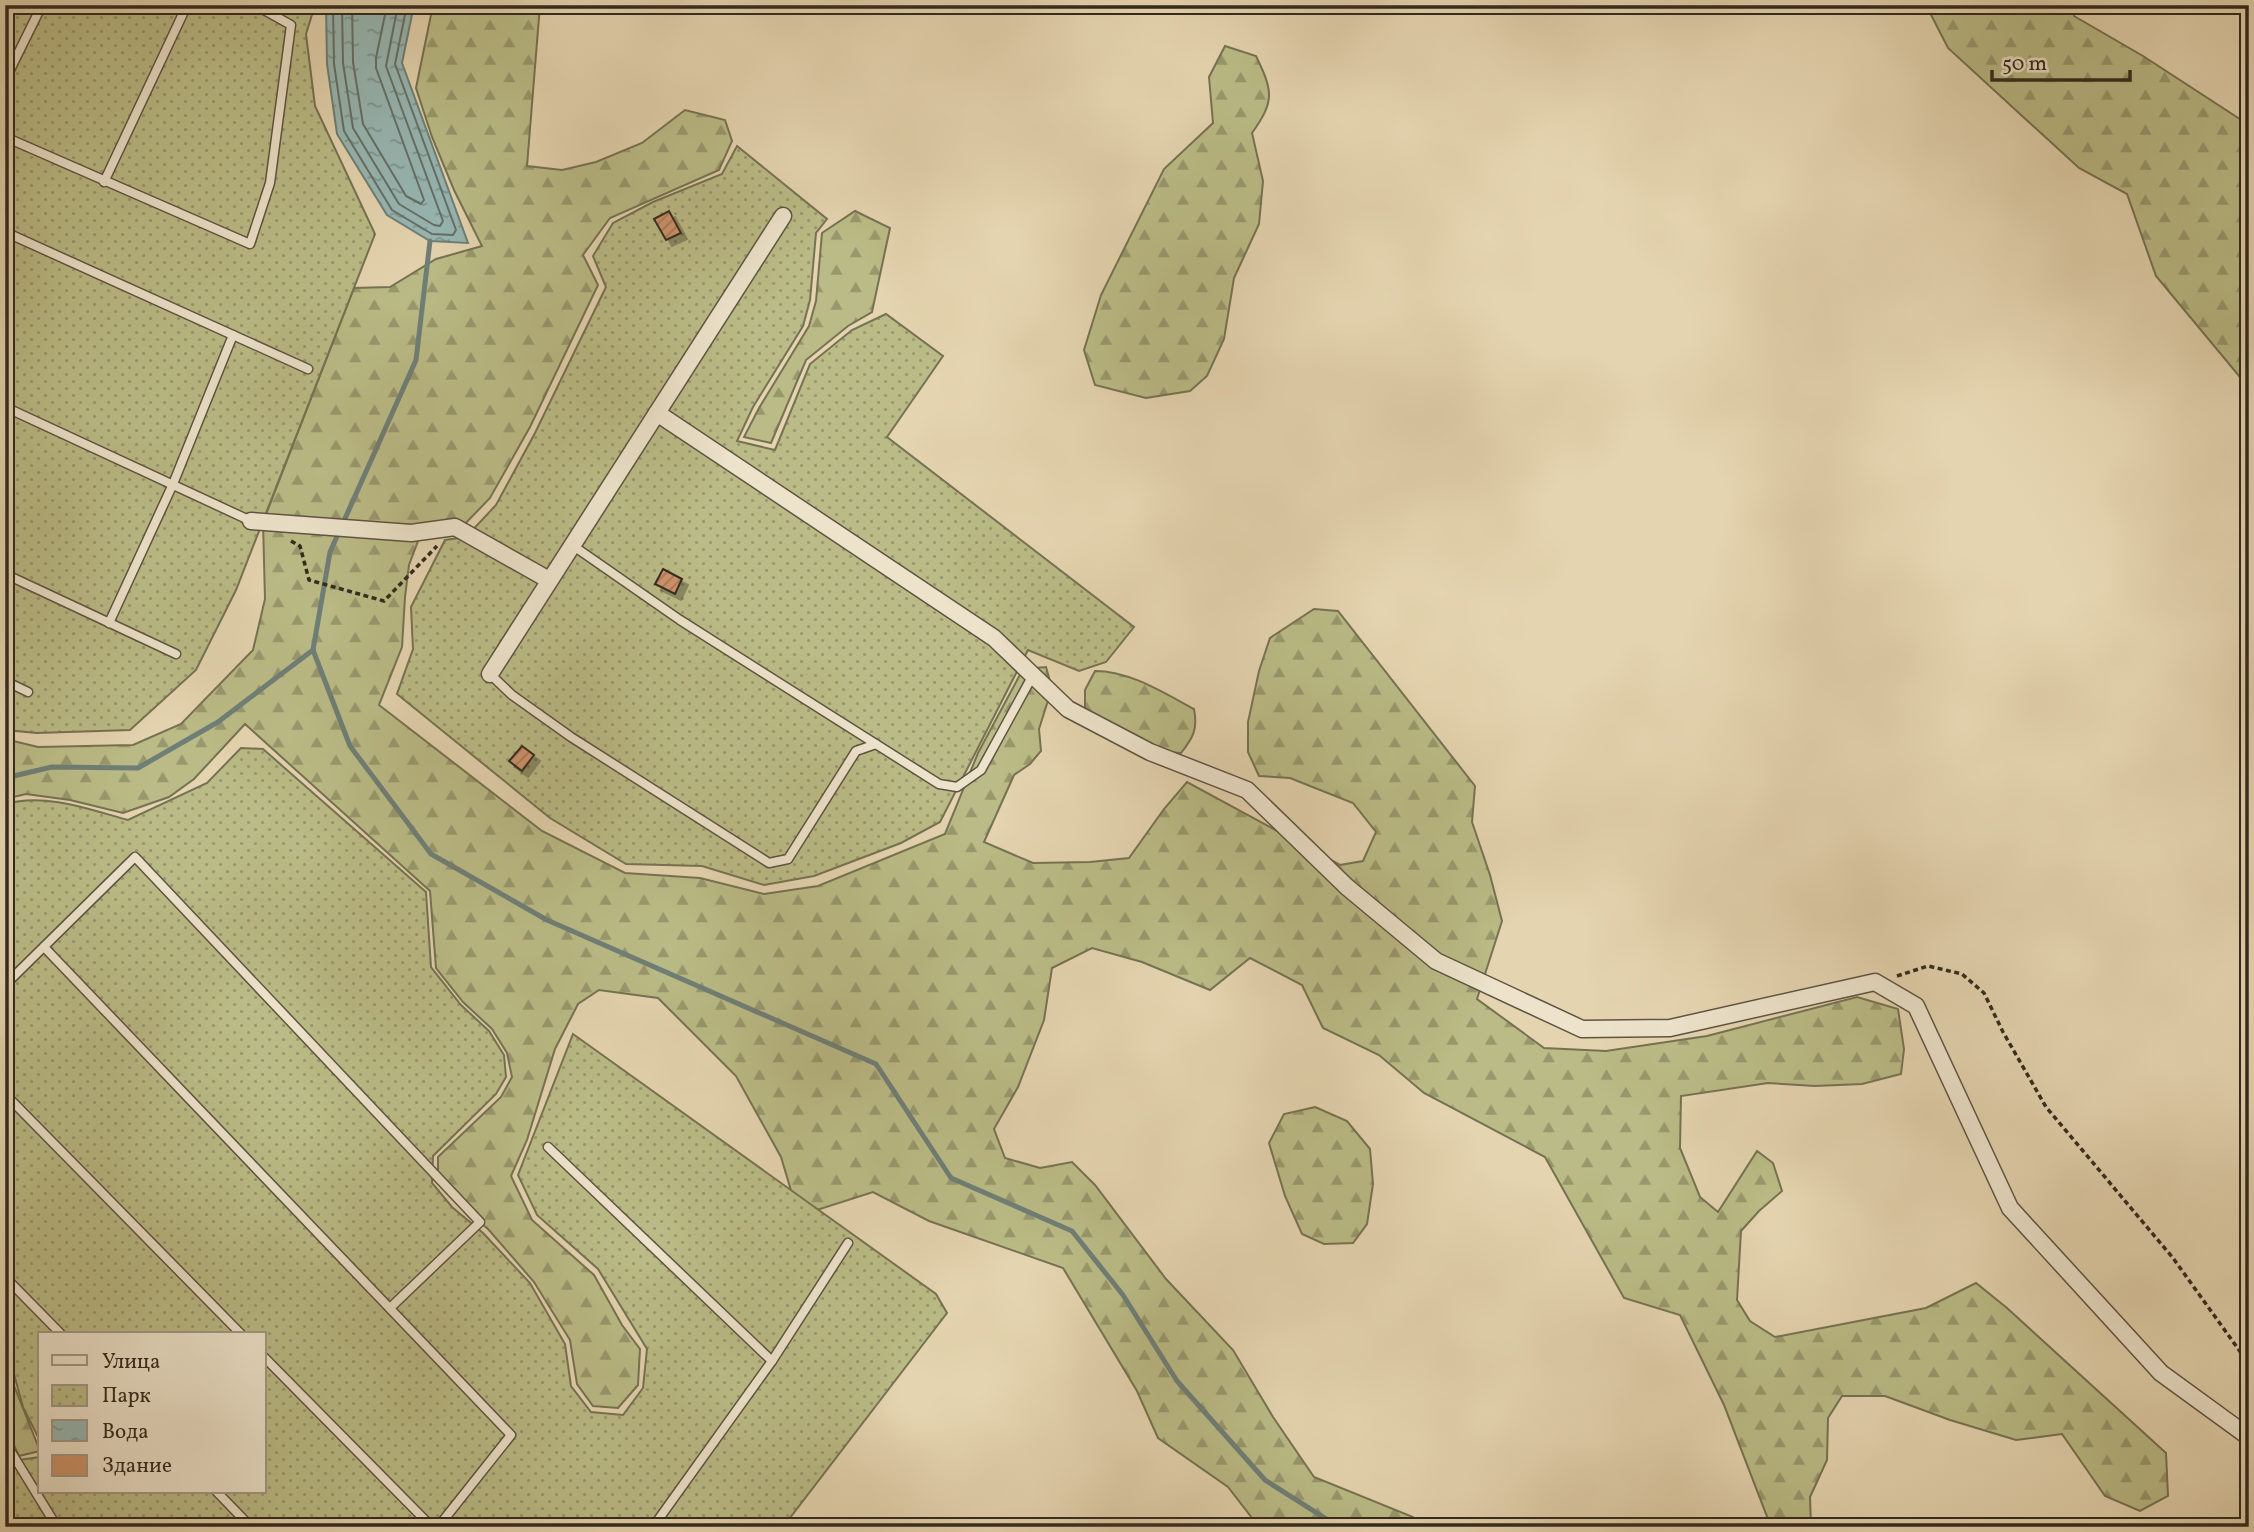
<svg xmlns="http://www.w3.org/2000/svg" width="2254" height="1532" viewBox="0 0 2254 1532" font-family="Vollkorn,serif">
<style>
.forest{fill:url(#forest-firs);stroke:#767252;stroke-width:2}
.park{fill:url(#park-dots);stroke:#767252;stroke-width:2}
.water{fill:url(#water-ripples);stroke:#6f7f77;stroke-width:2}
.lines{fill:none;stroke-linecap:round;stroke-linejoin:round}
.shore{stroke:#647068;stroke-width:2}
.stream{stroke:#6f7f77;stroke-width:5}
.building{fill:url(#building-hatch);stroke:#322a1e;stroke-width:2;filter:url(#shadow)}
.lane-casing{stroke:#5e5442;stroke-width:11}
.street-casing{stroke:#5e5442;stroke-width:19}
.path{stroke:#322a1e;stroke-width:3.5;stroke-dasharray:5 3.5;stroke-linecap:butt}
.lane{stroke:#ede3cb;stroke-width:8}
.street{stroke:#ede3cb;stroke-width:16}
</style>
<defs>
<pattern id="forest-firs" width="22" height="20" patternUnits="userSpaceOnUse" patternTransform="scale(1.75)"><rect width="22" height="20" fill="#babb86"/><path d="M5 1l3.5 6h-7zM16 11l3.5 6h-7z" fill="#98986d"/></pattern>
<pattern id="park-dots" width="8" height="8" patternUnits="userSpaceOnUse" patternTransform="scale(1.75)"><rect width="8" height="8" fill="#babb86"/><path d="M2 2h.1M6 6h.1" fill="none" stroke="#98986d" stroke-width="1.8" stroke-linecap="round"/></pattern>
<pattern id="water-ripples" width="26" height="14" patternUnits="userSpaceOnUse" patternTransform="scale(1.75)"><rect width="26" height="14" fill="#97b7b3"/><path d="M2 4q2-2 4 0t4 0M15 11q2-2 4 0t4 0" fill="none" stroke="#7c9591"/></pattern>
<pattern id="building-hatch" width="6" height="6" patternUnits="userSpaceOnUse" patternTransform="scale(1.75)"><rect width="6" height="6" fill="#ce936c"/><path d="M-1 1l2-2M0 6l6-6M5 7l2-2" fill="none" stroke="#a87858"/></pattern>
<filter id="shadow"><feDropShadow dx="6" dy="6" stdDeviation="0" flood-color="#0004"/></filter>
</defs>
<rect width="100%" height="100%" fill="#e4d4af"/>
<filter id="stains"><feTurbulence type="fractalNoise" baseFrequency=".00286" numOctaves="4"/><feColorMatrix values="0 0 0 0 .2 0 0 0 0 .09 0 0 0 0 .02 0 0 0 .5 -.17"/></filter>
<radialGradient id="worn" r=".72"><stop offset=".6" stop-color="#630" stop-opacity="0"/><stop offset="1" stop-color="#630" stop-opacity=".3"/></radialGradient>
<g class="forest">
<path d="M 433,5 L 540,5 L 527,166 L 562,170 L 596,162 L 642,143 L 685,110 L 725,120 L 732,141 L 719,170 L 610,218 L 583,255 L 598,285 L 530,427 L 490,498 L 458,531 L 423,528 L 409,565 L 405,597 L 402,647 L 379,705 L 542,831 L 625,873 L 700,878 L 764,894 L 818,886 L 945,834 L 978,753 L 1023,669 L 1046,667 L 1052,688 L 1039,729 L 1041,751 L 1030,764 L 1014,775 L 984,842 L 1033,863 L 1090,862 L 1129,858 L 1164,809 L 1187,782 L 1340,865 L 1363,861 L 1376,832 L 1353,803 L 1290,778 L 1259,776 L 1248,752 L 1248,722 L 1259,671 L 1270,638 L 1314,609 L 1338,611 L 1475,786 L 1472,822 L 1490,875 L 1502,921 L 1477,999 L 1544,1048 L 1606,1051 L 1707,1036 L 1857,997 L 1898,1009 L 1904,1049 L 1901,1074 L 1862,1084 L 1815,1086 L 1768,1083 L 1681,1096 L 1680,1148 L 1700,1197 L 1718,1212 L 1757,1151 L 1773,1163 L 1782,1191 L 1759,1211 L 1741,1231 L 1737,1300 L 1750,1321 L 1775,1337 L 1926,1308 L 1976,1283 L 2007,1308 L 2166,1453 L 2168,1496 L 2140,1511 L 2105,1496 L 2062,1434 L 2016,1440 L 1950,1420 L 1885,1396 L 1842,1396 L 1828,1418 L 1827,1460 L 1810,1497 L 1811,1527 L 1771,1527 L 1724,1405 L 1680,1315 L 1624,1298 L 1545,1157 L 1424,1093 L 1379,1055 L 1323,1028 L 1302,985 L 1250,958 L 1210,990 L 1142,962 L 1092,948 L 1052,968 L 1044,1020 L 1018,1087 L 994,1129 L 1005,1158 L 1040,1168 L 1072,1162 L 1095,1185 L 1166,1279 L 1233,1350 L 1273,1417 L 1314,1477 L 1413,1517 L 1421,1527 L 1259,1527 L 1228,1487 L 1158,1438 L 1137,1391 L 1063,1268 L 929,1221 L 873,1192 L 817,1210 L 793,1197 L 781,1157 L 736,1076 L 658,998 L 599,990 L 578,1004 L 555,1049 L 527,1140 L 511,1176 L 532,1220 L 594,1275 L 622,1325 L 640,1349 L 638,1385 L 618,1408 L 593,1406 L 577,1384 L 570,1340 L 534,1282 L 488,1229 L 458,1204 L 438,1181 L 438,1157 L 501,1097 L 512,1077 L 507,1053 L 492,1029 L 463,1002 L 436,968 L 430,891 L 245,724 L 194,779 L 169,797 L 123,813 L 70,800 L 26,794 L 5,799 L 5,739 L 38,747 L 133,745 L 181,724 L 253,650 L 265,599 L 263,522 L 354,288 L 390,287 L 436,259 L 482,246 L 454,190 L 432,137 L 416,88 Z"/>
<path d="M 1926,5 L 2074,5 L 2074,16 L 2143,56 L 2249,125 L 2249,388 L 2156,276 L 2127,194 L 2079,168 L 1948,48 Z"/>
<path d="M 1225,46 L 1256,56 C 1273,91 1275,101 1252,133 L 1263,181 L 1259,224 L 1234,278 L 1224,339 L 1207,376 L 1190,391 L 1146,398 L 1095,385 L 1084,350 L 1101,295 L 1164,169 L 1213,123 L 1209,77 Z"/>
<path d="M 855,211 L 890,228 L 872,312 L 848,326 L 806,360 L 771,443 L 744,437 L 759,408 L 809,326 L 816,301 L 822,233 Z"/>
<path d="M 1095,671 C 1130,671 1164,693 1194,709 C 1198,729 1193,738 1181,753 L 1166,752 L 1085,711 L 1085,690 Z"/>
<path d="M 1315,1107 L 1347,1121 L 1370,1149 L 1373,1184 L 1367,1224 L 1353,1243 L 1324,1244 L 1302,1234 L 1285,1196 L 1269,1143 L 1284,1114 Z"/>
<path d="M 5,1363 L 40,1451 L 19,1456 L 5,1426 Z"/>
</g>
<g class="park">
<path d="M 5,5 L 315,5 L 306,34 L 315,106 L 375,234 L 236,590 L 196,670 L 130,730 L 37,733 L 5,730 Z"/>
<path d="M 737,146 L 827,219 L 816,233 L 810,300 L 803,326 L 753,407 L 737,441 L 775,450 L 810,364 L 852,330 L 886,314 L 943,356 L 887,437 L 1134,627 L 1106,662 L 1079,671 L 1028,650 L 940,822 L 901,843 L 814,876 L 764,885 L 702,866 L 626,864 L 550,818 L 397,694 L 413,649 L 411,607 L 445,540 L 466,537 L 496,505 L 535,433 L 606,287 L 593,256 L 613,223 L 653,202 L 722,174 Z"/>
<path d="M 241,748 L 263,749 L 426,892 L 431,967 L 461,1005 L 489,1031 L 504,1055 L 506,1077 L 496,1094 L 433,1156 L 432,1183 L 452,1207 L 483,1233 L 530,1283 L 565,1344 L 571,1386 L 591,1412 L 623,1415 L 643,1388 L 647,1349 L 598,1269 L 537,1215 L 518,1175 L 573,1034 L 936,1294 L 947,1313 L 783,1527 L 7,1527 L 5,1523 L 5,1433 L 19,1460 L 40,1457 L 40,1492 L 264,1492 L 264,1334 L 40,1334 L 40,1441 L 23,1407 L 12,1367 L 5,1356 L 5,804 C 46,793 88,809 128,820 L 207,783 Z"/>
</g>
<path class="water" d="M 326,5 L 414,5 L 402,63 L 468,243 L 430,241 L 387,215 L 337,134 L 327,64 Z"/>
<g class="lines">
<g class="shore">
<path d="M 333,5 L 334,64 L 344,131 L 392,210 L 432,234 L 453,235 L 456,230 L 395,64 L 407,5"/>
<path d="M 342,5 L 343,63 L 353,128 L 399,204 L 434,225 L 440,226 L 443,221 L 386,66 L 398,5"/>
<path d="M 352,5 L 353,62 L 363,124 L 406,196 L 421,204 L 424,200 L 376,68 L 376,58 L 387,5"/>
</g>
<g class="stream">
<path d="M 430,241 L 416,360 L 330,552 L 313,650 L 350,746 L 431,854 L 547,920 L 876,1064 L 951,1178 L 1072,1231 L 1123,1295 L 1177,1381 L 1265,1480 L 1339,1527"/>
<path d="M 5,778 L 52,767 L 138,768 L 218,722 L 313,650"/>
</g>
</g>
<g class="building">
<path d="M 669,211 L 681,233 L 666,240 L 654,219 Z"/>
<path d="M 663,569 L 682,579 L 675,594 L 655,584 Z"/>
<path d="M 522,746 L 534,755 L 522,771 L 509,761 Z"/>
</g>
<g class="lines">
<defs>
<g id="lane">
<path d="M 5,80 L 42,5"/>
<path d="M 5,137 L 250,244 L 270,183 L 291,25 L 255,5"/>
<path d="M 104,182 L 187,5"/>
<path d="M 5,232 L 308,369"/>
<path d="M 5,407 L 251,521"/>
<path d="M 572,545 L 680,620 L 939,784 L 957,787 L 981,770 L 1033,675"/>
<path d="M 5,574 L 176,654"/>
<path d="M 109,623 L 173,484 L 233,335"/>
<path d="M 490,674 L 512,695 L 571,737 L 769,863 L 788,859 L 856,751 L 876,744"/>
<path d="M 5,681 L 28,692"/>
<path d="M 44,947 L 511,1435 L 438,1527"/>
<path d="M 5,985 L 135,857 L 480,1222 L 390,1308"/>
<path d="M 5,1094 L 241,1334"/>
<path d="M 548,1147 L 772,1361"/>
<path d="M 5,1277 L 61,1334"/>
<path d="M 264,1357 L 432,1527"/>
<path d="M 5,1442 L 57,1527"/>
<path d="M 217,1492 L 251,1527"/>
<path d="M 653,1527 L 772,1361 L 848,1243"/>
</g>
<g id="street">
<path d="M 657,413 L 994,638 L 1068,709 L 1150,752 L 1247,790 L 1347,887 L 1436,961 L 1582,1029 L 1670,1028 L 1875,982 L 1916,1006 L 2010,1208 L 2161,1373 L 2249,1437"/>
<path d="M 251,521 L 411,533 L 455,527 L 549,580"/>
<path d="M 490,674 L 783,216"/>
</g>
</defs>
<use href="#lane" class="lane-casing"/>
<use href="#street" class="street-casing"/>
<g class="path">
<path d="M 291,541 L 300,546 L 309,580 L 384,601 L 437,546"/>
<path d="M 1897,976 L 1928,966 L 1962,974 L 1984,993 L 2003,1032 L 2046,1107 L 2173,1258 L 2249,1364"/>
</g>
<use href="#lane" class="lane"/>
<use href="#street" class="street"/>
</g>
<rect width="2254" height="1532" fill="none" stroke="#e4d4af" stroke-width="28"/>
<rect x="7" y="7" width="2240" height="1518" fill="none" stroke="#322a1e" stroke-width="3.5"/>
<rect x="14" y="14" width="2226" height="1504" fill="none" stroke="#322a1e" stroke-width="2"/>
<rect x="38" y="1332" width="228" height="161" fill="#ede3cb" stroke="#a29986" stroke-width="2"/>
<rect x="52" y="1355" width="35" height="10" fill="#ede3cb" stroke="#a29986" stroke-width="2"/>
<text x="102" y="1368" font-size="21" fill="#322a1e">Улица</text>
<rect x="52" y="1385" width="35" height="21" fill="url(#park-dots)" stroke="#a29986" stroke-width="2"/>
<text x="102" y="1402" font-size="21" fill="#322a1e">Парк</text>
<rect x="52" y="1420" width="35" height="21" fill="url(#water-ripples)" stroke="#a29986" stroke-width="2"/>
<text x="102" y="1438" font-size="21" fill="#322a1e">Вода</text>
<rect x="52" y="1455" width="35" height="21" fill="#ce936c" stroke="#a29986" stroke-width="2"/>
<text x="102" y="1472" font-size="21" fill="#322a1e">Здание</text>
<path d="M1992 70v10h138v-10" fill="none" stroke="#322a1e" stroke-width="3.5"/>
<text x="2002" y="70" font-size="21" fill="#322a1e" stroke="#ede3cb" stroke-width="5" paint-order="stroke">50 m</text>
<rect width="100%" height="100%" filter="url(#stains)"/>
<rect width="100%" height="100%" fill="url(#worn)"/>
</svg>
